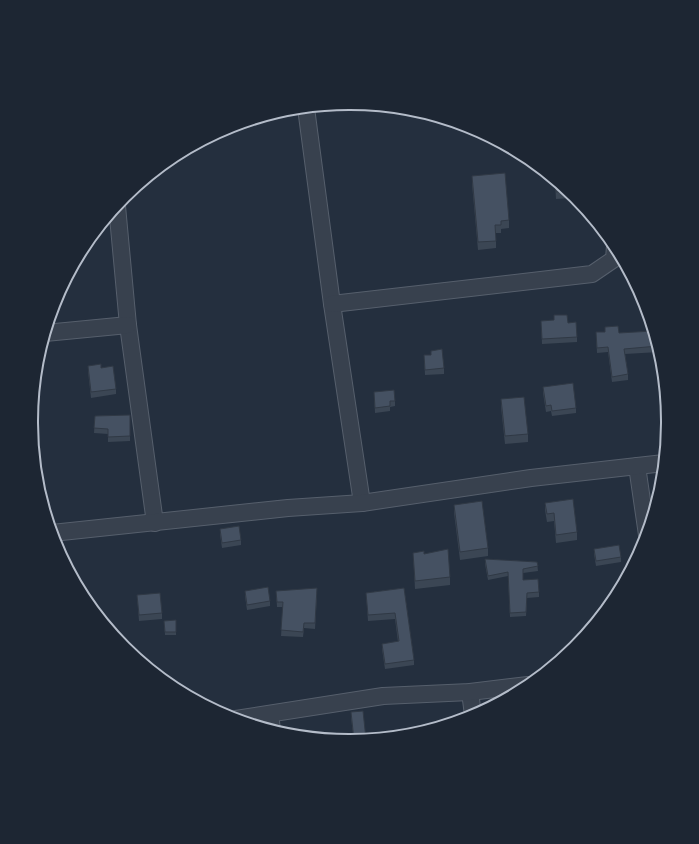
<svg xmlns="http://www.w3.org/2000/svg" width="699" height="844" viewBox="0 0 699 844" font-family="Inter,sans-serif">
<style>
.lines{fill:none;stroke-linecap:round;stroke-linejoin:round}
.minor-casing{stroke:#565f6c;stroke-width:18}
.minor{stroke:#38414e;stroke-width:16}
.wall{fill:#3b4654}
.building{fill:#455162;stroke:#303945}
.rim{fill:none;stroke:#b4bcc9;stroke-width:2}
</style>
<rect width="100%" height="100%" fill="#242f3e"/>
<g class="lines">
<defs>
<g id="minor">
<path d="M 306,108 L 332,304 L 362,503"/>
<path d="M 117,206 L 128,325 L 155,523"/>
<path d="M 332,304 L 592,274 L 614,259 L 615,246"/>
<path d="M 45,333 L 128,325"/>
<path d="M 637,466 L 647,535"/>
<path d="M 52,533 L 288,508 L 362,503 L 531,478 L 664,463"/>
<path d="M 470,692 L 473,715"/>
<path d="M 270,714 L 272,730"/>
<path d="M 236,719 L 383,696 L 470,692 L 528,685"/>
</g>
</defs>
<use href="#minor" class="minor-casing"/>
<use href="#minor" class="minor"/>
</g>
<g class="wall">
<path d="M 472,176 L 509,220 L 509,228 L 501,229 L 501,233 L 496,233 L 496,248 L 478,250 L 472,184 Z"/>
<path d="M 555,181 L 573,195 L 571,196 L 571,198 L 556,199 Z"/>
<path d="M 554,315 L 568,323 L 577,337 L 577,342 L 542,344 L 541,321 L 554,320 Z"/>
<path d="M 605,327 L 619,333 L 653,331 L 659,352 L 625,354 L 628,374 L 628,380 L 612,382 L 608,352 L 597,353 L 596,332 L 605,332 Z"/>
<path d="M 431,351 L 444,368 L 444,374 L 425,375 L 424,355 L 431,355 Z"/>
<path d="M 88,366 L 101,368 L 116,389 L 116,394 L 91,398 L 88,371 Z"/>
<path d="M 543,387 L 576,408 L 576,413 L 552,416 L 551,411 L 546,412 L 543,393 Z"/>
<path d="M 374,392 L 395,401 L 395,406 L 390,407 L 390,411 L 375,413 Z"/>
<path d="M 501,399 L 528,434 L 528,442 L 505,444 L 501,407 Z"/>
<path d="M 130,415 L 130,441 L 108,442 L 108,434 L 94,433 L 95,416 Z"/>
<path d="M 34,449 L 41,466 L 41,471 L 36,472 Z"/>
<path d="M 545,503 L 577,532 L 577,540 L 556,543 L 554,521 L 547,522 L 545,510 Z"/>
<path d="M 454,505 L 488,548 L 488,556 L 460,560 L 454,513 Z"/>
<path d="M 220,529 L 241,540 L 241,545 L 222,548 L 220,534 Z"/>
<path d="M 594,549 L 621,557 L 621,562 L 596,566 L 594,554 Z"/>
<path d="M 413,553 L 424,554 L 450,577 L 450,585 L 415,589 Z"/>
<path d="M 485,559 L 537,562 L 538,571 L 523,573 L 523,580 L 539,592 L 539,597 L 527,598 L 526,616 L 510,617 L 508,576 L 488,580 L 485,564 Z"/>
<path d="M 404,588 L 414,660 L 414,665 L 385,669 L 382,649 L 382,644 L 398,642 L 395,619 L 368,621 L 366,593 Z"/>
<path d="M 245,591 L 270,601 L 270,606 L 247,610 L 245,596 Z"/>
<path d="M 276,591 L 317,593 L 315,629 L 304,628 L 303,637 L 281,636 L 283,607 L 277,607 Z"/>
<path d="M 137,595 L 162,613 L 162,619 L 139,621 Z"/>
<path d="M 176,620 L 176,635 L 165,635 L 164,621 Z"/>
<path d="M 351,712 L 366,739 L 354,740 L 351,718 Z"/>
</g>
<g class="building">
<path d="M 505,173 L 509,220 L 501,221 L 501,225 L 495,225 L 496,241 L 478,242 L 472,176 Z"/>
<path d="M 556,181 L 568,191 L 556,192 Z"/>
<path d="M 554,315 L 567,315 L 568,323 L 576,322 L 577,337 L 542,339 L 541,321 L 554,320 Z"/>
<path d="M 618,326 L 619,333 L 653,331 L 658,346 L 624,349 L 628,374 L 612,377 L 608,347 L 597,348 L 596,332 L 605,332 L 605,327 Z"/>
<path d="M 442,349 L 444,368 L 425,370 L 424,355 L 431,355 L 431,351 Z"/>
<path d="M 101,364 L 101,368 L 113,366 L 116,389 L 91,392 L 88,366 Z"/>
<path d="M 573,383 L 576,408 L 552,411 L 551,405 L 546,406 L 543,387 Z"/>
<path d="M 394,390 L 395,401 L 390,401 L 390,406 L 375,408 L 374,392 Z"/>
<path d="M 524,397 L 528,434 L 505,436 L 501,399 Z"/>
<path d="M 130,415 L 130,436 L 108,437 L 108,429 L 94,428 L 95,416 Z"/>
<path d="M 40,448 L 41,466 L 35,466 L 34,449 Z"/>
<path d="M 573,499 L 577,532 L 556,535 L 554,513 L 547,514 L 545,503 Z"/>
<path d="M 482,501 L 488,548 L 460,552 L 454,505 Z"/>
<path d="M 239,526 L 241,540 L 222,543 L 220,529 Z"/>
<path d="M 619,545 L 621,557 L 596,561 L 594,549 Z"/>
<path d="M 448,549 L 450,577 L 415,581 L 413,553 L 424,551 L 424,554 Z"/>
<path d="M 485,559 L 537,562 L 538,566 L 523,569 L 523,580 L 538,579 L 539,592 L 527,593 L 526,612 L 510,613 L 508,572 L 488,576 Z"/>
<path d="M 268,587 L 270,601 L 247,605 L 245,591 Z"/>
<path d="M 317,588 L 315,623 L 304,623 L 303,632 L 281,630 L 283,602 L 277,602 L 276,591 Z"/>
<path d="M 404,588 L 414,660 L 385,664 L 382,644 L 399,641 L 395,613 L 368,615 L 366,593 Z"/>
<path d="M 160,593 L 162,613 L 139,615 L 137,595 Z"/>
<path d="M 176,620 L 176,632 L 165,632 L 164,621 Z"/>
<path d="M 363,711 L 366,739 L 354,740 L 351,712 Z"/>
</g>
<path d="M0 0H699V844H0ZM349 110H350A311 311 0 0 1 661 421V423A311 311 0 0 1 350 734H349A311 311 0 0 1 38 423V421A311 311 0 0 1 349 110Z" fill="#1d2633" fill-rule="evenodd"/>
<path class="rim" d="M349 110H350A311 311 0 0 1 661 421V423A311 311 0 0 1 350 734H349A311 311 0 0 1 38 423V421A311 311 0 0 1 349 110Z"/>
</svg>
